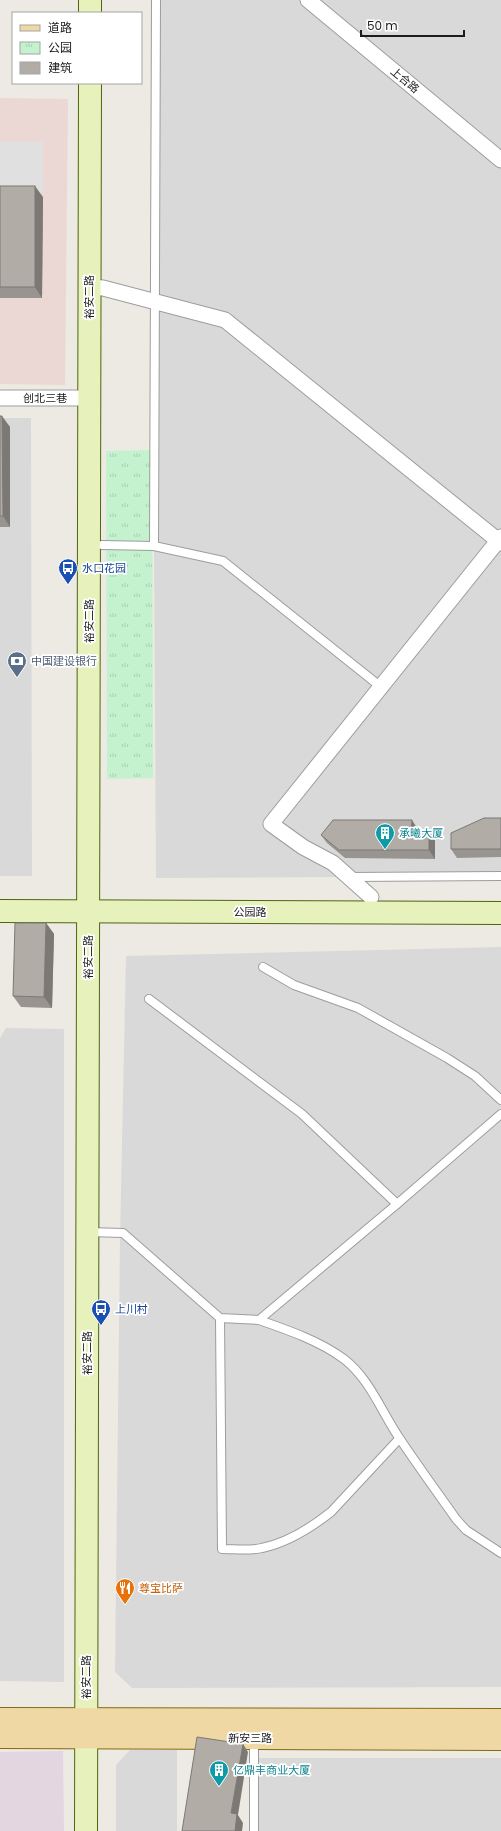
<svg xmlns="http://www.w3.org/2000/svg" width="501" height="1831" viewBox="0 0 501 1831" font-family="Poppins,'Noto Sans SC',sans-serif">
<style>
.residential{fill:#dad9d9}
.commercial{fill:#ebd8d4}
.industrial{fill:#e4d6e0}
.park{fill:url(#park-tufts)}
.parking{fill:#e0e0e0}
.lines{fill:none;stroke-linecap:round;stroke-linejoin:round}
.service-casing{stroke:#9d9d9d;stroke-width:10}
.minor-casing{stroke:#9d9d9d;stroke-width:17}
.secondary-casing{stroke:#516412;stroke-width:24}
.primary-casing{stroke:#826b12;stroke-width:24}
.service{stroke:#fff;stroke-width:8}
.minor{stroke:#fff;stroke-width:15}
.secondary{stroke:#e7f1bc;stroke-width:22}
.primary{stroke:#f0d8a4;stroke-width:22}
.wall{fill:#98948f}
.shaded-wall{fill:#7c7874}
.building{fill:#b1aca6;stroke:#7c7874}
.labels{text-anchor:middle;stroke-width:3.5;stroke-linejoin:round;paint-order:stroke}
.street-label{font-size:11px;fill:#1c1c1c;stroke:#fff}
.transit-label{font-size:11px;fill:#164399;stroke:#fff;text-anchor:start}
.service-label{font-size:11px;fill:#4e5e75;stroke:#fff;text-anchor:start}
.culture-label{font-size:11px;fill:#0d838f;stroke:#fff;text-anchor:start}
.food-label{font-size:11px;fill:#c56008;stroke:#fff;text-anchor:start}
</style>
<defs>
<pattern id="park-tufts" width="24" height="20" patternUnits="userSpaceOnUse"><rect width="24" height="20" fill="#c4f2ce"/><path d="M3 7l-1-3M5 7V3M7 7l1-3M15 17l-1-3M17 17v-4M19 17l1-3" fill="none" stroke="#a8cfb0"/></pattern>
</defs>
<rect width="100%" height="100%" fill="#eceae3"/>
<g class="residential">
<path d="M 156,0 L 501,0 L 501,876 L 156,878 L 154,546 Z"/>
<path d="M 0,418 L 31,418 L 32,876 L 0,876 Z"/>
<path d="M 501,947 L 501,1687 L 132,1688 L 115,1672 L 120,1240 L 126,956 Z"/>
<path d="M 6,1028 L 64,1029 L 64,1682 L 0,1681 L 0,1038 Z"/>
<path d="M 130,1750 L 177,1750 L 177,1831 L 116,1831 L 116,1765 Z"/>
<rect x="258" y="1758" width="243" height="73"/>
</g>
<path class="commercial" d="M 0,98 L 68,99 L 65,385 L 0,384 Z"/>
<path class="industrial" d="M 63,1751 L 64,1831 L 0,1831 L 0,1752 Z"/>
<path class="park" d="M 152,450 L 153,778 L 107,779 L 106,451 Z"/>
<rect class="parking" x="0" y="142" width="43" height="50"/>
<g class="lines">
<defs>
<g id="service">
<path d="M 156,0 L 154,546 L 223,561 L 381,687"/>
<path d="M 102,545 L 154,546"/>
<path d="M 350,877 L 501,876"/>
<path d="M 263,967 L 294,985 L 358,1008 L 447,1058 L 475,1076 L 501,1100"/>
<path d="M 149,999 L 302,1114 L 397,1204"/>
<path d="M 88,1232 L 123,1233 L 220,1318 L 259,1320 L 397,1204 L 501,1114"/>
<path d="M 220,1318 L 222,1549 C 235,1549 250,1551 262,1548 C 286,1543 312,1527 331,1512 L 399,1439"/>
<path d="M 259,1320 C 288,1330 320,1341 344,1359 C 370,1379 382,1413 400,1439 C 418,1466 437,1492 456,1519 L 466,1530 L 501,1553"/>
<path d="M 254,1831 L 254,1740"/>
</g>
<g id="minor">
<path d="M 308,0 L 501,160"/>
<path d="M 90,287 L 103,288 L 225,320 L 501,543"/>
<path d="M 0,398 L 89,398"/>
<path d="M 371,897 L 333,863 L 303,847 L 271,824 L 501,537"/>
</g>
<g id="secondary">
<path d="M 90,13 L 90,0"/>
<path d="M 0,911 L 501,913"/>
<path d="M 86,1831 L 90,83"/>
</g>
<g id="primary">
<path d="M 0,1719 L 501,1720"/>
<path d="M 0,1737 L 501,1739"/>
</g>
</defs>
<use href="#service" class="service-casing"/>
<use href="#minor" class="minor-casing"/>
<use href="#secondary" class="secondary-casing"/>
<use href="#primary" class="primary-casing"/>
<use href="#service" class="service"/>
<use href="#minor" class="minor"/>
<use href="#secondary" class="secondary"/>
<use href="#primary" class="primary"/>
</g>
<g class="wall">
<path d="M 0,186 L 43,197 L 42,298 L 0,298 Z"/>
<path d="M 0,416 L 10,427 L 10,527 L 0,527 Z"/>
<path d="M 501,818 L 501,857 L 457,858 L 451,849 Z"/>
<path d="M 417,828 L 417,831 L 429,831 L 435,839 L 435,859 L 345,858 L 327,843 L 321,835 Z"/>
<path d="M 46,923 L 54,934 L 52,1008 L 21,1007 L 13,996 Z"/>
</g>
<g class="shaded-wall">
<path d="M 35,186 L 43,197 L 42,298 L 35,287 Z"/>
<path d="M 2,416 L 10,427 L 10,527 L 3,516 Z"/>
<path d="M 412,820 L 417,828 L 417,839 L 411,831 Z"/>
<path d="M 429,831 L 435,839 L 435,859 L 429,850 Z"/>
<path d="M 46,923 L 54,934 L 52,1008 L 44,997 Z"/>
<path d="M 243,1744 L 248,1752 L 238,1815 L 243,1823 L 242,1831 L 235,1831 L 231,1813 Z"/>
</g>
<g class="building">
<rect x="0" y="186" width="35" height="101"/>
<path d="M 0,416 L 2,416 L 3,516 L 0,516 Z"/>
<path d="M 484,818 L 501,818 L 501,849 L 451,849 L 451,833 Z"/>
<path d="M 333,820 L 412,820 L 411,831 L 429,831 L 429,850 L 339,850 L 321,835 Z"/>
<path d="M 15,923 L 46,923 L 44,997 L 13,996 Z"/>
<path d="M 197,1737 L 243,1744 L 231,1813 L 237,1814 L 235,1831 L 182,1831 Z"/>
</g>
<defs>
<symbol id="bus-pin" viewBox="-11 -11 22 30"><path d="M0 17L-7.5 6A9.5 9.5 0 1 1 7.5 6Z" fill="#1a4fb4" stroke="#fff"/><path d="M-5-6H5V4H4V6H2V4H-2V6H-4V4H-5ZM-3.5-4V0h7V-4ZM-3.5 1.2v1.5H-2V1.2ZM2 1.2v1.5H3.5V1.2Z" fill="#fff"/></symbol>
<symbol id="bank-pin" viewBox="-11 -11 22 30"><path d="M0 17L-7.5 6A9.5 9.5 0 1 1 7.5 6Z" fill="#5c6f8a" stroke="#fff"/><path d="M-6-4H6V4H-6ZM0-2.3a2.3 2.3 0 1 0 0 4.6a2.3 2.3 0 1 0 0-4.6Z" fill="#fff"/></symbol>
<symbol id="building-pin" viewBox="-11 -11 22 30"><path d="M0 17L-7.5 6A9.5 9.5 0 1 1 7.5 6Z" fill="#0f9aa8" stroke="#fff"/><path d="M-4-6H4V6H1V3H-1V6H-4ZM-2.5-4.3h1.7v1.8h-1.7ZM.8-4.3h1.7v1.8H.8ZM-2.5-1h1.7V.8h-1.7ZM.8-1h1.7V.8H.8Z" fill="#fff"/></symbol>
<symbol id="restaurant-pin" viewBox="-11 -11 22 30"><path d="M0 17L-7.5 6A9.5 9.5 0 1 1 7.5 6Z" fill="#e8710a" stroke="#fff"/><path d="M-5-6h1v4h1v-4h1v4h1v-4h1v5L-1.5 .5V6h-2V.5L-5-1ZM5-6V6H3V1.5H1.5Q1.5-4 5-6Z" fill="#fff"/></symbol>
</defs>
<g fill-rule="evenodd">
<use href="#bus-pin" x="57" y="557" width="22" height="30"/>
<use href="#bank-pin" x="6" y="650" width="22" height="30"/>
<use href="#building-pin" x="374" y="822" width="22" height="30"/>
<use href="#bus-pin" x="90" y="1298" width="22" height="30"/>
<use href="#restaurant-pin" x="114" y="1577" width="22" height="30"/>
<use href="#building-pin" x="208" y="1759" width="22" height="30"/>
</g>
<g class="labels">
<g class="street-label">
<text transform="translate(405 80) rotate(40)" y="4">上合路</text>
<text transform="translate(89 297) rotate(-90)" y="4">裕安二路</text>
<text x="45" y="402">创北三巷</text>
<text transform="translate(89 621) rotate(-90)" y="4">裕安二路</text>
<text x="250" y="916">公园路</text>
<text transform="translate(88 957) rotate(-90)" y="4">裕安二路</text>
<text transform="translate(87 1353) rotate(-90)" y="4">裕安二路</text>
<text transform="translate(86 1677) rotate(-90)" y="4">裕安二路</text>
<text x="250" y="1742">新安三路</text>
</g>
<g class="transit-label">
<text x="82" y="572">水口花园</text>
<text x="115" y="1313">上川村</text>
</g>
<g class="service-label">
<text x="31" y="665">中国建设银行</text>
</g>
<g class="culture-label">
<text x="399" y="837">承曦大厦</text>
<text x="233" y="1774">亿鼎丰商业大厦</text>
</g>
<g class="food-label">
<text x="139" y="1592">尊宝比萨</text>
</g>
</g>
<rect x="12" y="12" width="130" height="72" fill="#ffffff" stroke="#a4a4a4"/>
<rect x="20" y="25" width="20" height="6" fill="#f0d8a4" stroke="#a4a4a4"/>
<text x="48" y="32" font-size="12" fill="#1c1c1c">道路</text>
<rect x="20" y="42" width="20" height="12" fill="url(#park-tufts)" stroke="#a4a4a4"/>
<text x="48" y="52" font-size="12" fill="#1c1c1c">公园</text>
<rect x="20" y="62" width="20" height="12" fill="#b1aca6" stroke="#a4a4a4"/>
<text x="48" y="72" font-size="12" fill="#1c1c1c">建筑</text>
<path d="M361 30v6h103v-6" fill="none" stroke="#1c1c1c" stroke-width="2"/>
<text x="367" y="30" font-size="12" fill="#1c1c1c" stroke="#ffffff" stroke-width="3" paint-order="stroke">50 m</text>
</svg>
